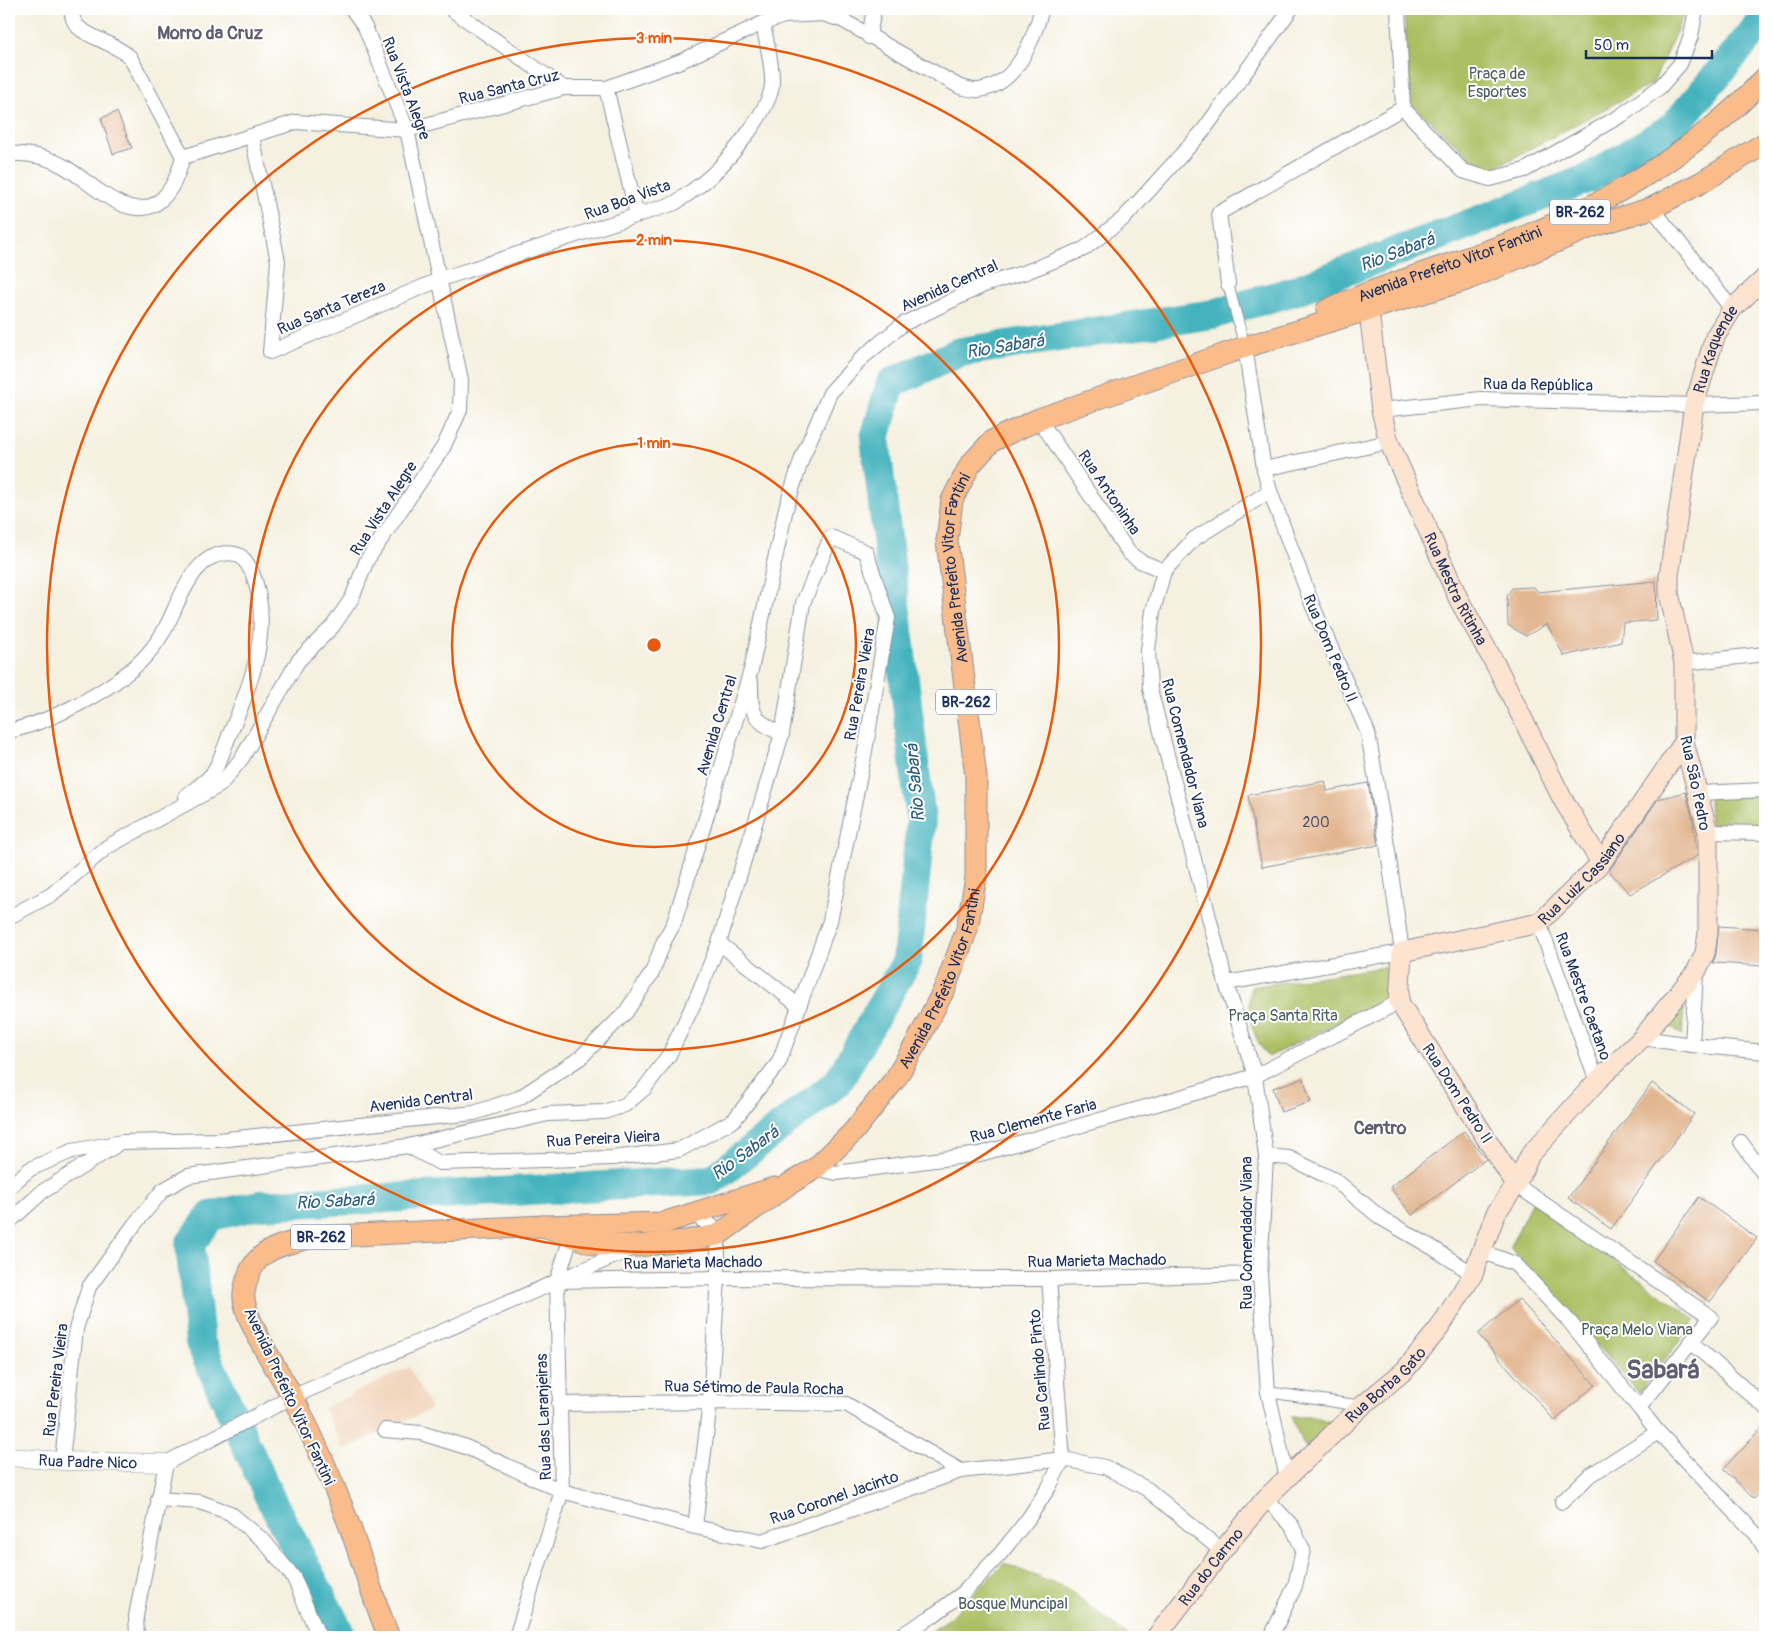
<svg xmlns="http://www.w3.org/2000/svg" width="1774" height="1646" viewBox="0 0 1774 1646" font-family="Pangolin,sans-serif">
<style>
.built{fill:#f1d5bd}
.green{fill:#acbf63;stroke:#647760}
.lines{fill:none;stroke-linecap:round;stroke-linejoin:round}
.river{stroke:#44b3be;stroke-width:30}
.building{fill:#e2b690}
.pedestrian-casing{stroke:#88909e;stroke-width:12}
.minor-casing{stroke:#88909e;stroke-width:16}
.tertiary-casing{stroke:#88909e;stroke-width:19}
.secondary-casing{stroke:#88909e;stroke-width:21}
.primary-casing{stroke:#88909e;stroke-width:23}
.pedestrian{stroke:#fff;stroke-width:10}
.minor{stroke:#fff;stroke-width:14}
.tertiary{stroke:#fff;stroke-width:18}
.secondary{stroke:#fde4d1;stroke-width:19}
.primary{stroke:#fabc8b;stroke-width:21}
.ring{fill:none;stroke:#e8590c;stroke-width:2.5}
.labels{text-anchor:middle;stroke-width:4;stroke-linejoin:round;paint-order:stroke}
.number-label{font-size:14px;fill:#4d516a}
.shield{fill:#fff;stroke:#5f6d8e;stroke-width:1}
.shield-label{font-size:15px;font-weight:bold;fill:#1b2f5e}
.park-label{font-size:16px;fill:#4e6160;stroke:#fff}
.street-label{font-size:16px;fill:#1b2f5e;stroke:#fff}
.neighbourhood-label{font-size:18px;font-weight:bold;fill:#615e70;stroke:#fff}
.water-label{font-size:18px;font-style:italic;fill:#295d80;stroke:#fff}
.town-label{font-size:26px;font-weight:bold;fill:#615e70;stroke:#fff}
.centre{fill:#e8590c;stroke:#fff;stroke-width:2.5}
.ring-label{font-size:15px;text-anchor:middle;font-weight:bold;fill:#e8590c;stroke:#fff;stroke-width:4;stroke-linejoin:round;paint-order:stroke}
</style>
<rect width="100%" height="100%" fill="#fff"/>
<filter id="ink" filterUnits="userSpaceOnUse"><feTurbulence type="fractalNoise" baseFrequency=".02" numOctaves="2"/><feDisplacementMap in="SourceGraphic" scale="10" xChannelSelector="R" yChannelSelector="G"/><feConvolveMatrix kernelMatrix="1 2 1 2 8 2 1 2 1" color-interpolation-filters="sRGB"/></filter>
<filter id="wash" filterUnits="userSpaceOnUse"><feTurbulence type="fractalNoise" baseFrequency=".0096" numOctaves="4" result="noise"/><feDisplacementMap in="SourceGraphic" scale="20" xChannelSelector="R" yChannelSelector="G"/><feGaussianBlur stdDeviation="1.12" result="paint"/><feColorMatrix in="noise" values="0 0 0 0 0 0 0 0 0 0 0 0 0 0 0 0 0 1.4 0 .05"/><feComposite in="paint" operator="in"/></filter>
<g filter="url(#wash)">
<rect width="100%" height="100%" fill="#f5f0df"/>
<path class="built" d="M 409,1367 L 431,1409 L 343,1450 L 324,1408 Z"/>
<g class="green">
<path d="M 1404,9 L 1686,9 L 1653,83 L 1487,172 L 1411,104 Z"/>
<path d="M 1709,796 L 1765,796 L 1765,827 L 1710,825 Z"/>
<path d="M 1384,967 L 1391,997 L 1268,1057 C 1251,1034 1246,1014 1251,987 Z"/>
<path d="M 1684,1008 L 1682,1035 L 1670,1025 Z"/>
<path d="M 1532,1202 L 1696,1320 L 1639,1393 L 1510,1247 Z"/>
<path d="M 1291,1417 L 1315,1417 L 1334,1425 L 1306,1450 Z"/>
<path d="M 1004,1563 L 1069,1590 L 1129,1637 L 920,1637 L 943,1624 Z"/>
</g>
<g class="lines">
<path class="river" d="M 342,1637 L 269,1496 L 200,1342 L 190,1244 L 211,1216 L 260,1205 L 712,1180 L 838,1082 L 907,961 L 921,820 L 875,438 L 891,383 L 960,352 L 1213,314 L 1291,292 L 1589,178 L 1674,126 L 1754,31 L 1765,12"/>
</g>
<g id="blocks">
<g class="building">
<path d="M 117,112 L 132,148 L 113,154 L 101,118 Z"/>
<path d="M 1656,581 L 1657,620 L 1623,623 L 1621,642 L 1564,656 L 1547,624 L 1526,636 L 1508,625 L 1507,596 L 1512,588 L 1534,587 L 1538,592 Z"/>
<path d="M 1325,781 L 1327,791 L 1368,783 L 1378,845 L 1262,867 L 1248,795 Z"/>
<path d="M 1686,792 L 1693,821 L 1697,856 L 1630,894 L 1609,871 L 1658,799 Z"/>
<path d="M 1719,926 L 1765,929 L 1765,966 L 1713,963 L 1716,955 Z"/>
<path d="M 1303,1078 L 1311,1102 L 1281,1112 L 1273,1088 Z"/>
<path d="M 1652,1083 L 1694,1114 L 1611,1229 L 1568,1198 Z"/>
<path d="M 1464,1131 L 1486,1159 L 1412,1215 L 1390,1187 Z"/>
<path d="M 1699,1197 L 1757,1238 L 1710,1302 L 1653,1261 Z"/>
<path d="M 1519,1299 L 1595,1385 L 1555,1421 L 1478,1334 Z"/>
<path d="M 1765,1424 L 1765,1487 L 1754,1499 L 1723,1469 Z"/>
</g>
</g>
</g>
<g filter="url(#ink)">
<use href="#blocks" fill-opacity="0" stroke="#88909e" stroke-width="1"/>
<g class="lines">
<defs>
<g id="pedestrian">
<path d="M 1228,284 L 1245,347"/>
<path d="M 1268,1392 L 1362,1406"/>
</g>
<g id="minor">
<path d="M 71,9 C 72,16 73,22 78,27 C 90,38 114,43 130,57 L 183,157"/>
<path d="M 451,9 L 564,88"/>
<path d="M 1398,9 L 1403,108 L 1463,171 L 1490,179 L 1525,170 L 1622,115 L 1660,87 L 1680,64 L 1691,36 L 1696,9"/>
<path d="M 869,37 L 874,9"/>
<path d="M 606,88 L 637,215"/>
<path d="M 252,136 L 278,261 L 270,352 L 441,279 L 675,203 C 688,194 700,186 712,175 C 730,158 771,109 772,84 C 773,64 766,42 763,23"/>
<path d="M 9,154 C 28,153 48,157 65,167 C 96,185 141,238 172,186 C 177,178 180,167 183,157"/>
<path d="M 183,157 L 296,122 L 407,130 L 564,88 L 606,88 L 681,61 L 763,23 L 784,16 L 823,14 L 842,20 L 960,87 C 966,88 973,91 979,90 C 1017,85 1033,40 1042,9"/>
<path d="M 1652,208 L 1732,309"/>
<path d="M 1228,284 L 1219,213 L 1403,108"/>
<path d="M 1381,410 L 1481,399 L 1694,405 L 1765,403"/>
<path d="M 1039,419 L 1129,553 L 1140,561 L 1164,571"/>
<path d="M 1264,469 L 1389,442"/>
<path d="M 1270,491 L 1194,539 L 1164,571 L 1153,611 L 1148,650 L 1150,689 L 1226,983 L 1255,1076 L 1266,1156 L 1260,1274 L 1268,1392 L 1287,1478"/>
<path d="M 1684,663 L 1765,654"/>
<path d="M 751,683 C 751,714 752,720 782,734"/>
<path d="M 9,731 C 51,722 110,691 141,661 C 149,653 158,641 164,631 C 179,604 194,546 235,554 C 243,555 248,565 252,572 C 274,627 251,685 229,736 C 224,748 220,763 212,774 C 206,782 194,789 186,796"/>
<path d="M 1699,793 L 1765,790"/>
<path d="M 1708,832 L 1765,833"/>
<path d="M 9,917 L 51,895 L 107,847 L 220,785 L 242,758 L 298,661 L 333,626 L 352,598 L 367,560 L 444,446 L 460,410 L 461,380 L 407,130 L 365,27 L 352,9"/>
<path d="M 1539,923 L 1597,1081"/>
<path d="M 719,943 L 799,1006"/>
<path d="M 1226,983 L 1402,952 L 1388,851 L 1368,733 L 1312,604 L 1270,491 L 1264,469 L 1245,347"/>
<path d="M 1642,1038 L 1692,1045 L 1765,1052"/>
<path d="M 1692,1045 L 1696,972"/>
<path d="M 1741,1142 L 1765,1176"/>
<path d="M 1266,1156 L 1289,1158 L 1335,1180 L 1381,1218 L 1433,1248 L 1473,1274"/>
<path d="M 816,1168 L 836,1173 L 980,1154 L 1255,1076 L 1399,1002"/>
<path d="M 9,1187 L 30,1169 L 72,1151 L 122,1142 L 218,1140 L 474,1113 L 519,1098 L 580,1058 L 626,1012 L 652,973 L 664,941 L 674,923 L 751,670 L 786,508 L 802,458 L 830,393 L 863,357 L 903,324 L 984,285 L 1026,272 L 1084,249 L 1124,218 L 1203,131 L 1291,9"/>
<path d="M 693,1215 L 711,1225 L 718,1235 L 718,1278 L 710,1402 L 695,1527"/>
<path d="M 9,1222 L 42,1192 L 115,1146"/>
<path d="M 1483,1252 L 1515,1264 L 1569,1321 L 1639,1408 L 1711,1317 L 1516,1185"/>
<path d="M 557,1281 L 718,1278 L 1049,1279 L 1260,1274"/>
<path d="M 1691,1342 L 1765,1407"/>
<path d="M 559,1404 L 710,1402 L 846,1404 L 961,1471"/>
<path d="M 1639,1408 L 1658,1432 L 1757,1535 L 1765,1549"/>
<path d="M 385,1430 L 421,1433 L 466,1447 L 562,1491 L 695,1527 L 762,1541 L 961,1471 L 1063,1459 L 1105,1467 L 1147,1489 L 1222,1551"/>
<path d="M 62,1461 L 76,1329 L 89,1287 L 134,1225 L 163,1190 L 188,1176 L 408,1146 L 548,1114 L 604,1112 L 625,1105 L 644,1089 L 669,1055 L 696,999 L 719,943 L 782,734 L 803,603 L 831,537 L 866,552 L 888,618 L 865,751 L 830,921 L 779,1062 L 734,1120 L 679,1150 L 612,1158 L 440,1163 L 408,1146"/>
<path d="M 1266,1498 L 1292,1526 L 1303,1550 L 1295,1586 L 1271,1637"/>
<path d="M 158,1499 L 200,1502 L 230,1513 L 264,1541 L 294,1578 L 319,1637"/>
<path d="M 1562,1502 L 1589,1476 L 1658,1432"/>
<path d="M 137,1637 L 136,1616 L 166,1463 L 292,1397 L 631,1249"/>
<path d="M 516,1637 L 562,1491 L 557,1281 L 571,1237 L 577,1232"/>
<path d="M 898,1637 L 931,1617 L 963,1593 L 1001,1553 L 1028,1519 L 1049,1487 L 1063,1459 L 1049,1279"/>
</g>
<g id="tertiary">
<path id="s1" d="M 9,1457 L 62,1461 L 166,1463"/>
</g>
<g id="secondary">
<path id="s2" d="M 1367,295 L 1381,410 L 1389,442 L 1459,600 L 1498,669 L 1562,798 L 1601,863"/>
<path id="s3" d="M 1516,1185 L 1399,1002 L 1402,952 L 1539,923 L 1601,863 L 1684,742"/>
<path id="s4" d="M 1156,1637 L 1222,1551 L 1266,1498 L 1362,1406 L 1405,1370 L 1440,1327 L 1473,1274 L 1496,1213 L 1516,1185 L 1530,1155 L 1597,1081 L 1642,1038 L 1696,972 L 1705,953 L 1708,933 L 1708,832 L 1684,742 L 1684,663 L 1669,593 L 1669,576 L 1694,405 L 1715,337 L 1732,309 L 1765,278"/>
</g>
<g id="primary">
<path id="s5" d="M 1327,310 C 1382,285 1442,268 1498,247 C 1598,210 1691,156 1765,78"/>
<path id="s6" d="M 543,1226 L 594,1244 L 637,1246 L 685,1241 L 718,1235 L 789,1184 L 816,1168 L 853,1132 L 896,1078 L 918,1040 L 945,988 L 967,929 L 976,877 L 976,777 L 947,541 L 952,500 L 970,465 L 992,441 L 1039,419 L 1245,347 L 1466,280 L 1591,227 L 1652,208 L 1702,182 L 1765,143"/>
<path d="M 389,1637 C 374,1601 363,1564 350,1527 C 332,1480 312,1432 288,1389 C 277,1369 241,1315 244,1293 C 250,1250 276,1246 314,1237 L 543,1226 L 663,1223 L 774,1188"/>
</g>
</defs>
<use href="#pedestrian" class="pedestrian-casing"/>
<use href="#minor" class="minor-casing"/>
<use href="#tertiary" class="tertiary-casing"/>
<use href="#secondary" class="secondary-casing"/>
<use href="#primary" class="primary-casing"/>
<use href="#pedestrian" class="pedestrian"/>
<use href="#minor" class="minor"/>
<use href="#tertiary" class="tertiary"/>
<use href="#secondary" class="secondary"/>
<use href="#primary" class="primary"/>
</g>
</g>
<g class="ring">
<circle cx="654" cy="645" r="202"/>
<circle cx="654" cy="645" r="405"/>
<circle cx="654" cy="645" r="607"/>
</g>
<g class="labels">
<g class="number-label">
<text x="1316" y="827">200</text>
</g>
<g class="shield">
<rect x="1550" y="199.5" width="60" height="25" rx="4"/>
<rect x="936" y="689.5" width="60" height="25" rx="4"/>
<rect x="291" y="1224.5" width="60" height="25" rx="4"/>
</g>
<g class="shield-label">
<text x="1580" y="217">BR-262</text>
<text x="966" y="707">BR-262</text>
<text x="321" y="1242">BR-262</text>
</g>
<g class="park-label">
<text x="1497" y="79">Praça de<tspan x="1497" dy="18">Esportes</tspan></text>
<text x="1283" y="1021">Praça Santa Rita</text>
<text x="1637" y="1335">Praça Melo Viana</text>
<text x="1013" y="1609">Bosque Muncipal</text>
</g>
<g class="street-label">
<text transform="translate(509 86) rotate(-14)" y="6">Rua Santa Cruz</text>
<text transform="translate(407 88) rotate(69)" y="6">Rua Vista Alegre</text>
<text transform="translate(627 199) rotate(-20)" y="6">Rua Boa Vista</text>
<text dy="6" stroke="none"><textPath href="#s5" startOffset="131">Avenida Prefeito Vitor Fantini</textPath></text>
<text transform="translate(949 285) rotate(-24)" y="6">Avenida Central</text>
<text transform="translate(331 307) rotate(-23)" y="6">Rua Santa Tereza</text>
<text dy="6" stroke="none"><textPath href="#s4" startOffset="1500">Rua Kaquende</textPath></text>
<text transform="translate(1538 384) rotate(1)" y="6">Rua da República</text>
<text transform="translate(1110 492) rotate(56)" y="6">Rua Antoninha</text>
<text transform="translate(383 508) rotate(-57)" y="6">Rua Vista Alegre</text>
<text dy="6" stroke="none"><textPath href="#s6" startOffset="948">Avenida Prefeito Vitor Fantini</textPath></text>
<text dy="6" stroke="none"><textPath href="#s2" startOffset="310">Rua Mestra Ritinha</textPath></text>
<text transform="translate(1331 648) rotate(67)" y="6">Rua Dom Pedro II</text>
<text transform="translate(859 684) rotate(-80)" y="6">Rua Pereira Vieira</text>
<text transform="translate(716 725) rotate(-73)" y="6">Avenida Central</text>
<text transform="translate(1186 753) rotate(76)" y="6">Rua Comendador Viana</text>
<text transform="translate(1696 783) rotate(78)" y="6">Rua São Pedro</text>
<text dy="6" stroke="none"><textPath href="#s3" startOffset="469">Rua Luiz Cassiano</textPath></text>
<text dy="6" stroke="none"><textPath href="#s6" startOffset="528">Avenida Prefeito Vitor Fantini</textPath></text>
<text transform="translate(1584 996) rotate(70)" y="6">Rua Mestre Caetano</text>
<text transform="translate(1458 1093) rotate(57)" y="6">Rua Dom Pedro II</text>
<text transform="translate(421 1100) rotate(-7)" y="6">Avenida Central</text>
<text transform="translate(1033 1120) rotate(-15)" y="6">Rua Clemente Faria</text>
<text transform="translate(603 1138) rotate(-3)" y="6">Rua Pereira Vieira</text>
<text transform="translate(1246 1233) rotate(-90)" y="6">Rua Comendador Viana</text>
<text transform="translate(1097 1260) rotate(-1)" y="6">Rua Marieta Machado</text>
<text transform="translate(693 1262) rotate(-1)" y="6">Rua Marieta Machado</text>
<text transform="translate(1039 1370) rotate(-95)" y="6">Rua Carlindo Pinto</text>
<text transform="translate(55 1380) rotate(-83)" y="6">Rua Pereira Vieira</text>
<text dy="6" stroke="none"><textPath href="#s4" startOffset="342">Rua Borba Gato</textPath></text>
<text transform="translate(754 1387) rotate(1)" y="6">Rua Sétimo de Paula Rocha</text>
<text transform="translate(290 1396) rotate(65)" y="6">Avenida Prefeito Vitor Fantini</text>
<text transform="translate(543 1417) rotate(-92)" y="6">Rua das Laranjeiras</text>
<text dy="6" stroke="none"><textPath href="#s1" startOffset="79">Rua Padre Nico</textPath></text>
<text transform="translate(834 1497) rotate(-19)" y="6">Rua Coronel Jacinto</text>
<text dy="6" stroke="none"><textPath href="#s4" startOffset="89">Rua do Carmo</textPath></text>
</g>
<g class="neighbourhood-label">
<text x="210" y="39">Morro da Cruz</text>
<text x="1380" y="1134">Centro</text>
</g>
<g class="water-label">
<text transform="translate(1397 252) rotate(-21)" y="6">Rio Sabará</text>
<text transform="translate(1005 346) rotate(-9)" y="6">Rio Sabará</text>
<text transform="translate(915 783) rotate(-95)" y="6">Rio Sabará</text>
<text transform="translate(745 1153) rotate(-36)" y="6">Rio Sabará</text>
<text transform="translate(335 1201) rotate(-3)" y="6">Rio Sabará</text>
</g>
<g class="town-label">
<text x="1663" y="1378">Sabará</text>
</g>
</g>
<circle cx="654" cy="645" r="8" class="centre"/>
<g class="ring-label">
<text x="654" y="43">3 min</text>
<text x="654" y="245">2 min</text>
<text x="654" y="448">1 min</text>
</g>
<rect width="1774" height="1646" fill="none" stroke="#fff" stroke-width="30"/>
<path d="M1586 50v8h126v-8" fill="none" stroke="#1b2f5e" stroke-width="2.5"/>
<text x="1594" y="50" font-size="15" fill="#1b2f5e" stroke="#ffffff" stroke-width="4" paint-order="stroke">50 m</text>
</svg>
